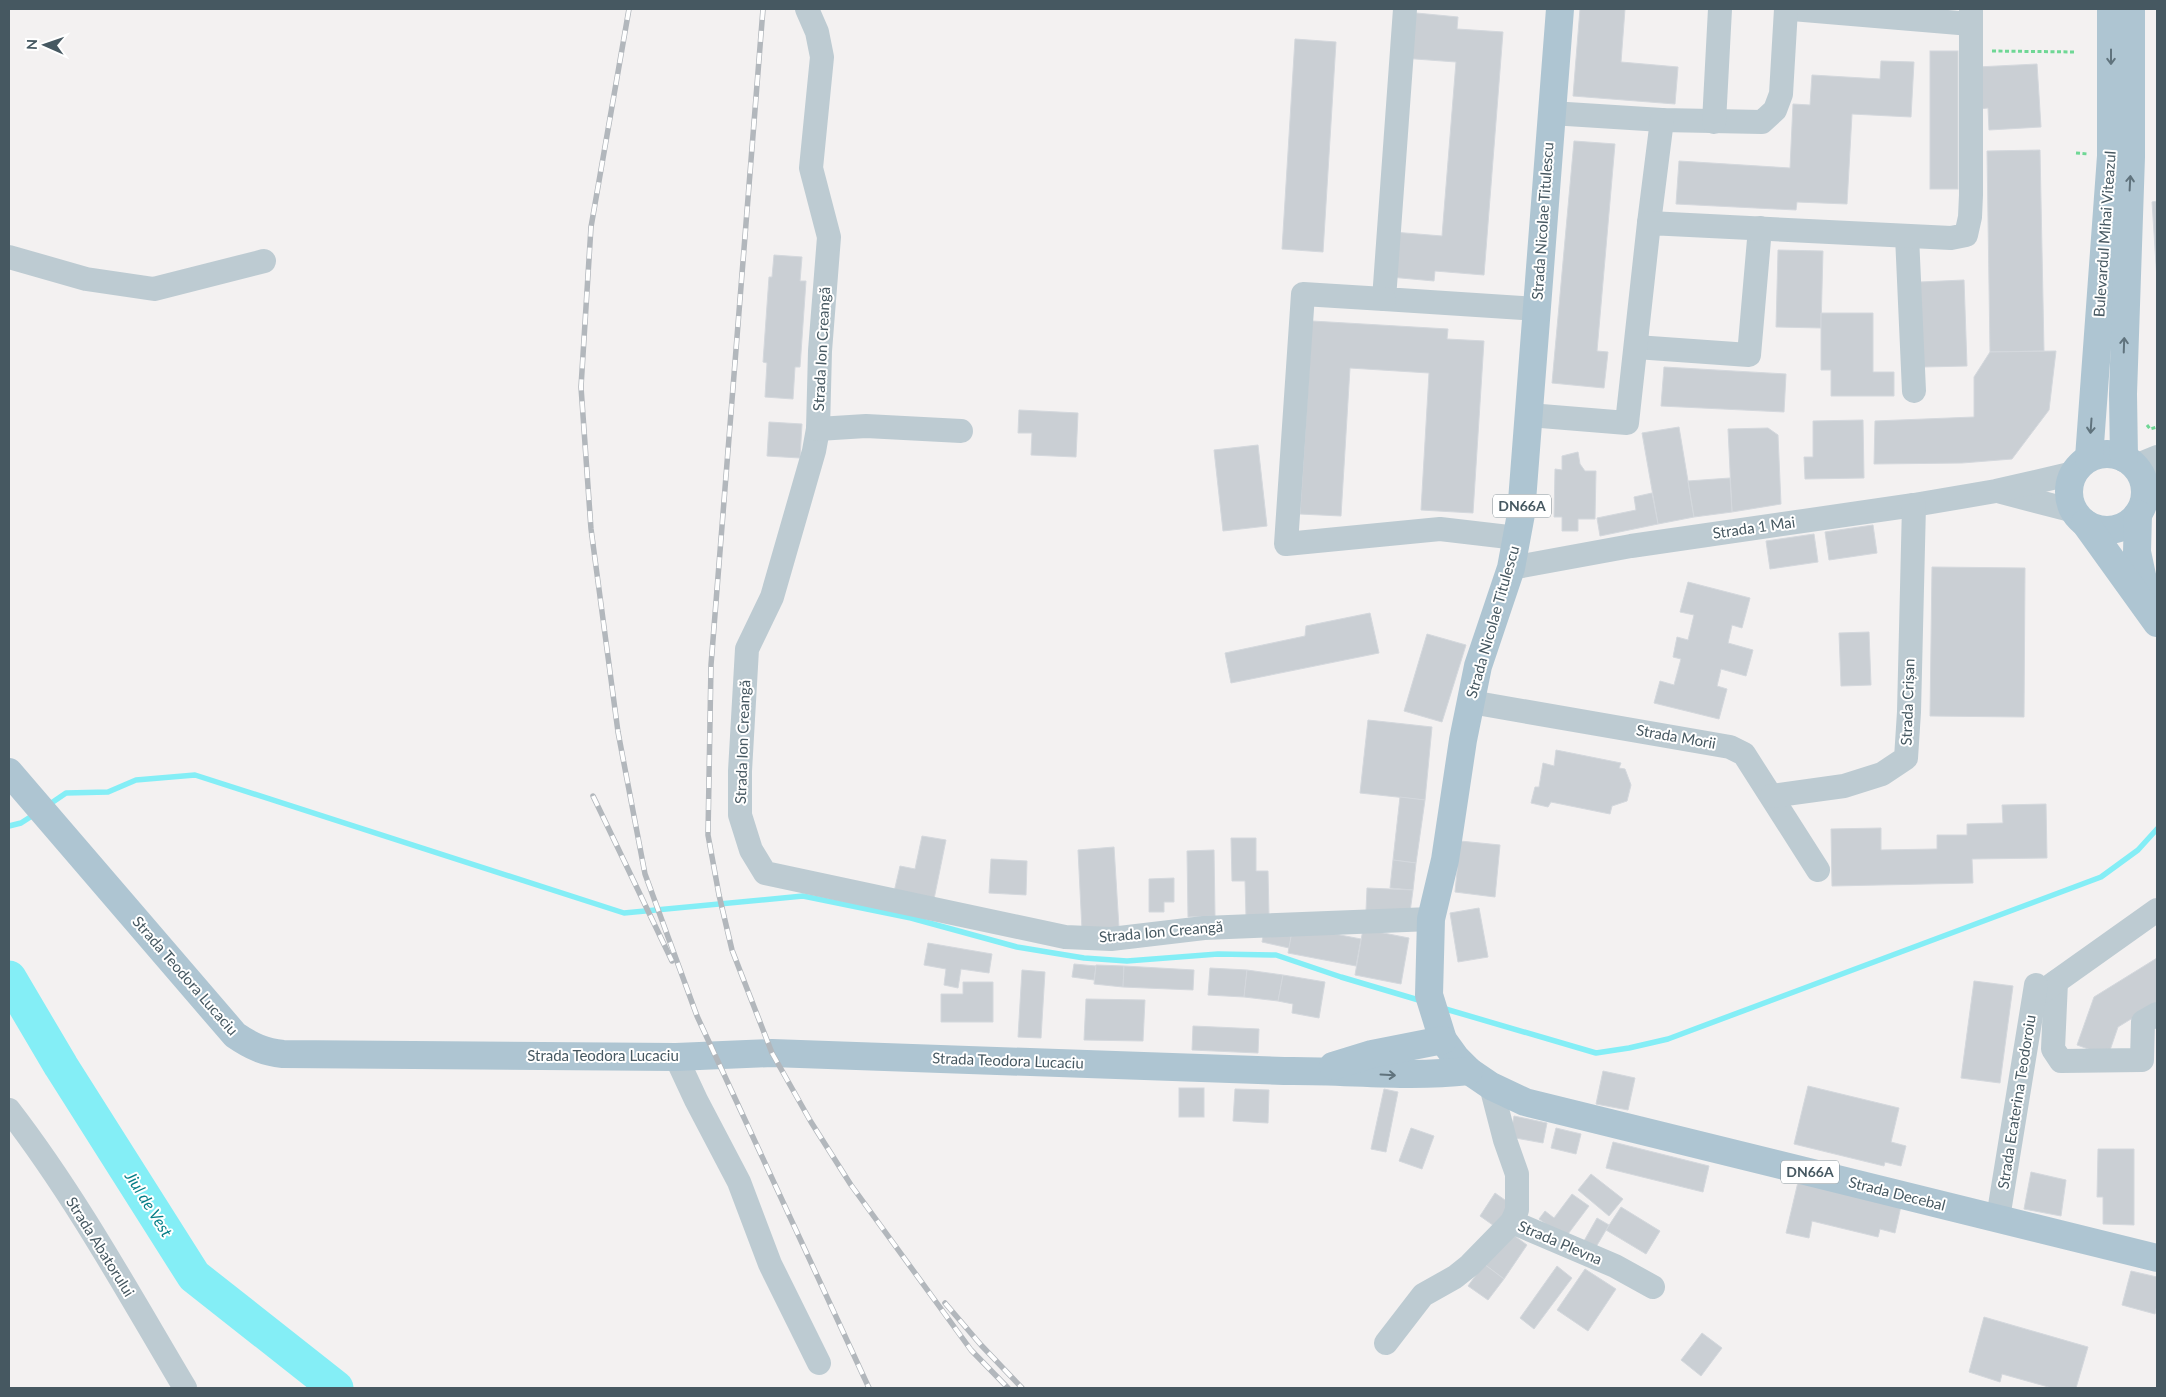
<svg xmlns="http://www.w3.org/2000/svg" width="2166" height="1397" viewBox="0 0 2166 1397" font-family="Lato,sans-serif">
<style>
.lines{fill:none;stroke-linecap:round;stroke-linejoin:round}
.stream{stroke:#84eef6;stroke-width:5.5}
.river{stroke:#84eef6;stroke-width:35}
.building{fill:#cacfd4;stroke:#d4d8dd}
.path{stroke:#6fd795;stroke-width:3;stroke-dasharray:4 2.5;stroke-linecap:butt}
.minor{stroke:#bdcbd2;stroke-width:24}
.major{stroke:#aec5d2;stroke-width:28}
.rail-casing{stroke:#b2b7bc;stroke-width:5.5}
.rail{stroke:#fff;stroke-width:4;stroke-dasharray:11;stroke-linecap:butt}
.oneway{stroke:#60737d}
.labels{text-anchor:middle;stroke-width:4;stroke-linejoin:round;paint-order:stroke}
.shield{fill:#fff;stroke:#7e8a90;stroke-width:1}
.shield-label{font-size:14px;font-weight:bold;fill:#465861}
.street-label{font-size:15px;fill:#465861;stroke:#fff}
.water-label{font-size:16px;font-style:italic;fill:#057e87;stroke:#fff}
</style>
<rect width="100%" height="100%" fill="#f3f1f1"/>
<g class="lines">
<g class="stream">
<path d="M 47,806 L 66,793 L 108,792 L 136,780 L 195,775 L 624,913 L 803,896 L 911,918 L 1017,947 L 1084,958 L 1127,961 L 1218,954 L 1276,955 L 1341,977 L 1422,1001"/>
<path d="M 9,826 L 21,823 L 35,814"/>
<path d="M 1442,1008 L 1596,1053 L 1629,1048 L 1668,1039 L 2101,877 L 2138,850 L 2157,829"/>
</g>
<path class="river" d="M 9,978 L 61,1066 L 194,1276 L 336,1388"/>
</g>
<g class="building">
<path d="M 1580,9 L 1625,9 L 1621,62 L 1678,67 L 1675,104 L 1573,96 Z"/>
<path d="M 1406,12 L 1458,17 L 1457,29 L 1503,32 L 1484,275 L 1435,271 L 1434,281 L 1390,277 L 1393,232 L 1442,236 L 1456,62 L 1402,58 Z"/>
<path d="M 1295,39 L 1336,42 L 1323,252 L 1282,249 Z"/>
<rect x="1930" y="51" width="28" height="138"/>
<path d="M 1881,61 L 1914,62 L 1911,117 L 1852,114 L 1847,204 L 1797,202 L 1796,210 L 1676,204 L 1679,161 L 1790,168 L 1793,104 L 1810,105 L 1812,75 L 1880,79 Z"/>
<path d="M 2037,64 L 2041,127 L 1989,130 L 1988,108 L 1979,109 L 1977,67 Z"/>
<path d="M 1574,141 L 1615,144 L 1597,351 L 1608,352 L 1604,388 L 1552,383 Z"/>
<path d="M 2040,150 L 2044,351 L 1990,352 L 1987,151 Z"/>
<path d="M 2157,201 L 2157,280 L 2152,202 Z"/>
<path d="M 1778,250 L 1823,251 L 1821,328 L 1776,327 Z"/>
<path d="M 774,255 L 802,257 L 800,281 L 806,281 L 800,367 L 795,367 L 793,399 L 765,397 L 767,363 L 763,362 L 769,277 L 772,277 Z"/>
<path d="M 1964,280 L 1967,366 L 1923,367 L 1920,282 Z"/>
<path d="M 1821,313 L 1873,313 L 1873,372 L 1894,372 L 1894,396 L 1831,396 L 1831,370 L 1821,370 Z"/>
<path d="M 1312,321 L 1448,329 L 1447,339 L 1484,341 L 1473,513 L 1421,510 L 1429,373 L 1350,368 L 1341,516 L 1300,514 Z"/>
<path d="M 2056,351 L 2049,410 L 2012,459 L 1962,463 L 1874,464 L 1875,421 L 1974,417 L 1974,377 L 1990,352 Z"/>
<path d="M 1664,367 L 1786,374 L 1784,412 L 1661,406 Z"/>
<path d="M 1019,410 L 1078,413 L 1076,457 L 1031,455 L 1032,433 L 1018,433 Z"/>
<path d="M 1863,420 L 1864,478 L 1805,479 L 1804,457 L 1813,457 L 1813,421 Z"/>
<path d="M 769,422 L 802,424 L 800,458 L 767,456 Z"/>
<path d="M 1679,427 L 1694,517 L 1658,524 L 1642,433 Z"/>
<path d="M 1768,428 L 1778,435 L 1781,504 L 1732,512 L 1728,429 Z"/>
<path d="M 1258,445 L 1267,526 L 1223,531 L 1214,450 Z"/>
<path d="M 1578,452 L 1580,464 L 1585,471 L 1596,471 L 1595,519 L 1578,519 L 1578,531 L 1562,531 L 1562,517 L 1554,517 L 1555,469 L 1562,470 L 1562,456 Z"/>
<path d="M 1730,478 L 1732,512 L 1694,517 L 1688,481 Z"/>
<path d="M 1652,493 L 1658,524 L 1600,536 L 1597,518 L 1636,510 L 1634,497 Z"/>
<path d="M 1873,525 L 1877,553 L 1829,560 L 1825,532 Z"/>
<path d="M 1814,534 L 1818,562 L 1770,569 L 1766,541 Z"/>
<path d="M 1932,567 L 2025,568 L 2024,717 L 1930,716 Z"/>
<path d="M 1688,582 L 1750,598 L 1742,628 L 1732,625 L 1728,643 L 1753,650 L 1746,676 L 1721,669 L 1717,686 L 1727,689 L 1719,719 L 1654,703 L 1660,681 L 1674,685 L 1681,659 L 1673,657 L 1677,637 L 1688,640 L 1694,615 L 1680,612 Z"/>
<path d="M 1370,613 L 1379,653 L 1231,683 L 1225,653 L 1305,636 L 1306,626 Z"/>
<path d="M 1869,632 L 1871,685 L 1841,686 L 1839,633 Z"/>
<path d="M 1427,634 L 1466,645 L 1442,722 L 1404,711 Z"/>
<path d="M 1368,720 L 1432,727 L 1425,800 L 1360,793 Z"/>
<path d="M 1556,750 L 1621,763 L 1619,768 L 1625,769 L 1631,785 L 1627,801 L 1612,806 L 1610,814 L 1551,802 L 1548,807 L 1531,803 L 1535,787 L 1539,787 L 1543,763 L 1554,766 Z"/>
<path d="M 1400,797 L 1425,800 L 1416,863 L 1393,860 Z"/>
<path d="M 2046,804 L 2047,858 L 1972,859 L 1973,883 L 1832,886 L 1831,829 L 1881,828 L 1881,850 L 1937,849 L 1937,835 L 1967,835 L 1967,824 L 2003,823 L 2002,805 Z"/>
<path d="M 922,836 L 946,840 L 934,899 L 894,892 L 900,866 L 915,869 Z"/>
<path d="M 1231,838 L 1256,838 L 1256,871 L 1268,871 L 1269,916 L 1246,916 L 1245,881 L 1232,881 Z"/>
<path d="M 1460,841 L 1500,845 L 1495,897 L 1455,892 Z"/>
<path d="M 1114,847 L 1119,928 L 1082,930 L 1078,850 Z"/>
<path d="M 1214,850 L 1215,916 L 1188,917 L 1187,851 Z"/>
<path d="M 991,859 L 1027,861 L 1026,895 L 989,893 Z"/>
<path d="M 1393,860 L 1416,863 L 1413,890 L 1390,888 Z"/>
<path d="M 1174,878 L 1174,902 L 1164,902 L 1164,912 L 1149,912 L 1149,879 Z"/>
<path d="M 1367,888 L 1413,890 L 1410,912 L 1366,911 Z"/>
<path d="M 1479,908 L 1488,957 L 1458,962 L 1450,913 Z"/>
<path d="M 1265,926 L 1292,932 L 1289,948 L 1262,942 Z"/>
<path d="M 1293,926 L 1361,939 L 1356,966 L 1288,953 Z"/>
<path d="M 1363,929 L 1409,938 L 1401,984 L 1355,975 Z"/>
<path d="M 928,943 L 992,954 L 989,973 L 961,969 L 958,988 L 944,985 L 946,969 L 924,965 Z"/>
<path d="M 2157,958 L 2157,1003 L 2118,1027 L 2108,1056 L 2077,1045 L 2094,997 Z"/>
<path d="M 1074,964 L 1096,966 L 1094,980 L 1072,977 Z"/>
<path d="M 1096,965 L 1124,966 L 1123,987 L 1094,984 Z"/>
<path d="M 1124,966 L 1194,970 L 1193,990 L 1123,987 Z"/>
<path d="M 1210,968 L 1247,970 L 1244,997 L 1208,995 Z"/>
<path d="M 1022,970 L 1045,972 L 1041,1038 L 1018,1037 Z"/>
<path d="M 1247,970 L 1283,975 L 1278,1001 L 1244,997 Z"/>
<path d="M 1283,975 L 1325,982 L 1319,1018 L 1292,1013 L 1293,1004 L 1278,1001 Z"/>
<path d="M 1974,981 L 2013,986 L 2000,1083 L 1961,1078 Z"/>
<path d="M 963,982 L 993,982 L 993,1022 L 941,1022 L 941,994 L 963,994 Z"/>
<path d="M 1086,999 L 1145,1000 L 1143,1041 L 1084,1040 Z"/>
<path d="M 1193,1026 L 1259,1029 L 1258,1053 L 1192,1050 Z"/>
<path d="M 1603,1071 L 1635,1078 L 1628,1110 L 1596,1104 Z"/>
<path d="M 1808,1086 L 1899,1108 L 1891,1142 L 1906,1146 L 1901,1166 L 1885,1162 L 1884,1166 L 1794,1144 Z"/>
<rect x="1179" y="1088" width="25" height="29"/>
<path d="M 1235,1089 L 1269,1090 L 1268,1123 L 1233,1121 Z"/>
<path d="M 1384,1089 L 1398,1092 L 1386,1152 L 1371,1149 Z"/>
<path d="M 1514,1116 L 1547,1123 L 1543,1143 L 1510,1137 Z"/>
<path d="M 1411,1128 L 1434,1136 L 1422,1169 L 1399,1161 Z"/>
<path d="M 1556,1128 L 1581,1134 L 1576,1154 L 1551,1148 Z"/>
<path d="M 1613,1142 L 1709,1166 L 1703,1192 L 1606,1168 Z"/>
<path d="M 2098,1149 L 2134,1149 L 2134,1225 L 2103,1224 L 2103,1197 L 2097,1197 Z"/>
<path d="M 2031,1172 L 2066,1180 L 2061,1216 L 2024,1209 Z"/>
<path d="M 1591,1174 L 1623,1199 L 1609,1216 L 1578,1190 Z"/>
<path d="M 1798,1182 L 1901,1206 L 1895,1233 L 1880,1229 L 1878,1237 L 1812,1221 L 1809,1238 L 1786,1233 Z"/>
<path d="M 1495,1193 L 1512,1205 L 1497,1228 L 1480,1216 Z"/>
<path d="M 1572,1194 L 1589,1206 L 1565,1238 L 1539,1219 L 1545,1211 L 1554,1218 Z"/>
<path d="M 1621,1207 L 1660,1231 L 1646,1254 L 1606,1230 Z"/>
<path d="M 1597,1218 L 1609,1225 L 1596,1247 L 1584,1241 Z"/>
<path d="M 1508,1231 L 1527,1245 L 1504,1279 L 1484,1264 Z"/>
<path d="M 1484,1264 L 1504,1279 L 1488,1300 L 1468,1286 Z"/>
<path d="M 1557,1266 L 1572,1278 L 1534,1329 L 1520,1318 Z"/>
<path d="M 1585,1269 L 1616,1289 L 1588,1331 L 1557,1310 Z"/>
<path d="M 2131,1271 L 2157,1277 L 2157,1305 L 2155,1314 L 2122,1305 Z"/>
<path d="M 1984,1317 L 2088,1347 L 2076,1388 L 2052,1388 L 2002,1374 L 2000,1382 L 1969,1372 Z"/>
<path d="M 1702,1333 L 1722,1348 L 1701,1376 L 1681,1360 Z"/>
</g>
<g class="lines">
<g class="path">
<path d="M 1992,51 L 2076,52"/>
<path d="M 2076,153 L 2088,154"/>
<path d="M 2147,425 L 2150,429 L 2157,427"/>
</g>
<g class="minor">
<path d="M 807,9 L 817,32 L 822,57 L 811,168 L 829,237 L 820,351 L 818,429 L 814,451 L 772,597 L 747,649 L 740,771 L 740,815 L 751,850 L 765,873 L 1065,937 L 1111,939 L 1204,928 L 1431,919"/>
<path d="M 1405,9 L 1384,299 L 1536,309"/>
<path d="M 1792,9 L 1971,24"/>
<path d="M 1551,113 L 1662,120 L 1762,122 L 1775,110 L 1781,94 L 1786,9"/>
<path d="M 1714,122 L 1720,9"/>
<path d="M 1649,223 L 1662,120"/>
<path d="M 1907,236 L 1914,391"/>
<path d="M 9,257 L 86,279 L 154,289 L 264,261"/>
<path d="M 1384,299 L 1303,294 L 1286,544 L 1440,529 L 1517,538"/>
<path d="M 1636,347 L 1749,355 L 1760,228"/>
<path d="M 1529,415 L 1627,423 L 1649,223 L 1951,238 L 1966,235 L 1970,217 L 1971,195 L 1971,9"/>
<path d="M 818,429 L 866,426 L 961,431"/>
<path d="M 2135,466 L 2157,457"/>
<path d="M 2001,492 L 2074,511"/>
<path d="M 2144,502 L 2157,478"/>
<path d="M 1511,568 L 1631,546 L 1914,505 L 1996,491 L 2074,473"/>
<path d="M 1471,702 L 1730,747 L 1744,754 L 1818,870"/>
<path d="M 1772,796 L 1844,786 L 1882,774 L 1906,758 L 1909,712 L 1914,505"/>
<path d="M 2056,982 L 2053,1049 L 2061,1061 L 2142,1060 L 2143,1022 L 2157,1014"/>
<path d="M 2043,991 L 2157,910"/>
<path d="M 676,1057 L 696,1100 L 739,1182 L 770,1264 L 819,1363"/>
<path d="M 9,1110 C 76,1197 129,1294 185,1388"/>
<path d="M 1998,1218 L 2036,985"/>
<path d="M 1512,1222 L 1615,1266 L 1653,1287"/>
<path d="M 1386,1343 L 1423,1295 L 1455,1277 L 1470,1265 L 1512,1222 L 1517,1210 L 1517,1174 L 1505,1140 L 1491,1086"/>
</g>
<g class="major">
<path d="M 1560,9 L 1521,514 L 1511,568 L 1478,666 L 1463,740 L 1445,860 L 1431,919 L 1429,995 L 1443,1040 L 1456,1058 L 1469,1071 L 1491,1086 L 1525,1102 L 2157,1258"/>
<circle cx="2107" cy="492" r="38"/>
<path d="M 2089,458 L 2111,156 L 2111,9"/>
<path d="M 2124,458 L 2123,394 L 2131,157 L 2131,9"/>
<path d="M 2138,514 L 2137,552 L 2147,599"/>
<path d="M 2085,523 L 2157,623"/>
<path d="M 9,772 L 235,1035 C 251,1046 264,1052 283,1054 L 676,1057 L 772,1053 L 1284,1071 C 1348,1070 1405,1078 1469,1071"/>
<path d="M 1333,1066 L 1372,1054 L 1443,1040"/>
</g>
<defs>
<g id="rail">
<path d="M 629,9 L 591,227 L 581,387 L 591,529 L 618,732 L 645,874 L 697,1016 L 869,1388"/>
<path d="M 763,9 L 711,665 L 708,835 L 719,895 L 732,950 L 772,1053 L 811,1122 L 851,1185 L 971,1350 L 1008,1388"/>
<path d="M 593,796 L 672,961"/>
<path d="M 945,1303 L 981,1345 L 1022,1388"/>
</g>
</defs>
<use href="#rail" class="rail-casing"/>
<use href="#rail" class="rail"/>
</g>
<defs><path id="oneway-shaft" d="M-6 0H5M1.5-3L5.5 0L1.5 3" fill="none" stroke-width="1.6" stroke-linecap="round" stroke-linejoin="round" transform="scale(1.25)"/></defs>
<g class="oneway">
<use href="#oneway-shaft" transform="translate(2111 57) rotate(90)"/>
<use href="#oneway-shaft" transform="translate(2130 183) rotate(-87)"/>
<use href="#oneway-shaft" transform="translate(2124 345) rotate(-88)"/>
<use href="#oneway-shaft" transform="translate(2091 426) rotate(94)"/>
<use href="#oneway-shaft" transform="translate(1388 1075) rotate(3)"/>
</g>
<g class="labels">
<g class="shield">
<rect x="1493" y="494.5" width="58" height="23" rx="4"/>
<rect x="1781" y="1160.5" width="58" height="23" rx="4"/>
</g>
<g class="shield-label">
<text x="1522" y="511">DN66A</text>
<text x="1810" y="1177">DN66A</text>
</g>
<g class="street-label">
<text transform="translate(1543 221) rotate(-86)" y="5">Strada Nicolae Titulescu</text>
<text transform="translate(2105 234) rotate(-86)" y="5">Bulevardul Mihai Viteazul</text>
<text transform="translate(822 349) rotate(-87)" y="5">Strada Ion Creangă</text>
<text transform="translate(1754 528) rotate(-8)" y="5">Strada 1 Mai</text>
<text transform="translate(1493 622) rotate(-74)" y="5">Strada Nicolae Titulescu</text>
<text transform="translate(1908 702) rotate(-88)" y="5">Strada Crișan</text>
<text transform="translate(1676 737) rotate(10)" y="5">Strada Morii</text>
<text transform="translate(743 742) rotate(-88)" y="5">Strada Ion Creangă</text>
<text transform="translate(1161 932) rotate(-5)" y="5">Strada Ion Creangă</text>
<text transform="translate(185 976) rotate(49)" y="5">Strada Teodora Lucaciu</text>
<text x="603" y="1061">Strada Teodora Lucaciu</text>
<text transform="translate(1008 1061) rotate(2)" y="5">Strada Teodora Lucaciu</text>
<text transform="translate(2017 1102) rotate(-81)" y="5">Strada Ecaterina Teodoroiu</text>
<text transform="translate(1897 1194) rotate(14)" y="5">Strada Decebal</text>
<text transform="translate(1560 1243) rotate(23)" y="5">Strada Plevna</text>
<text transform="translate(100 1247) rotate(58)" y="5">Strada Abatorului</text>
</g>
<g class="water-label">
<text transform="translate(149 1204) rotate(58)" y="6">Jiul de Vest</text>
</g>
</g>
<rect width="2166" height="1397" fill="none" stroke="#465861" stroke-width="20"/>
<g transform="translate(45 45) rotate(272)" stroke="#ffffff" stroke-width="4" paint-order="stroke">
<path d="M0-4L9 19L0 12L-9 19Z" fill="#465861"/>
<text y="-8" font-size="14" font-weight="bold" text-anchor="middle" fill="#465861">N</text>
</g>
</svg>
